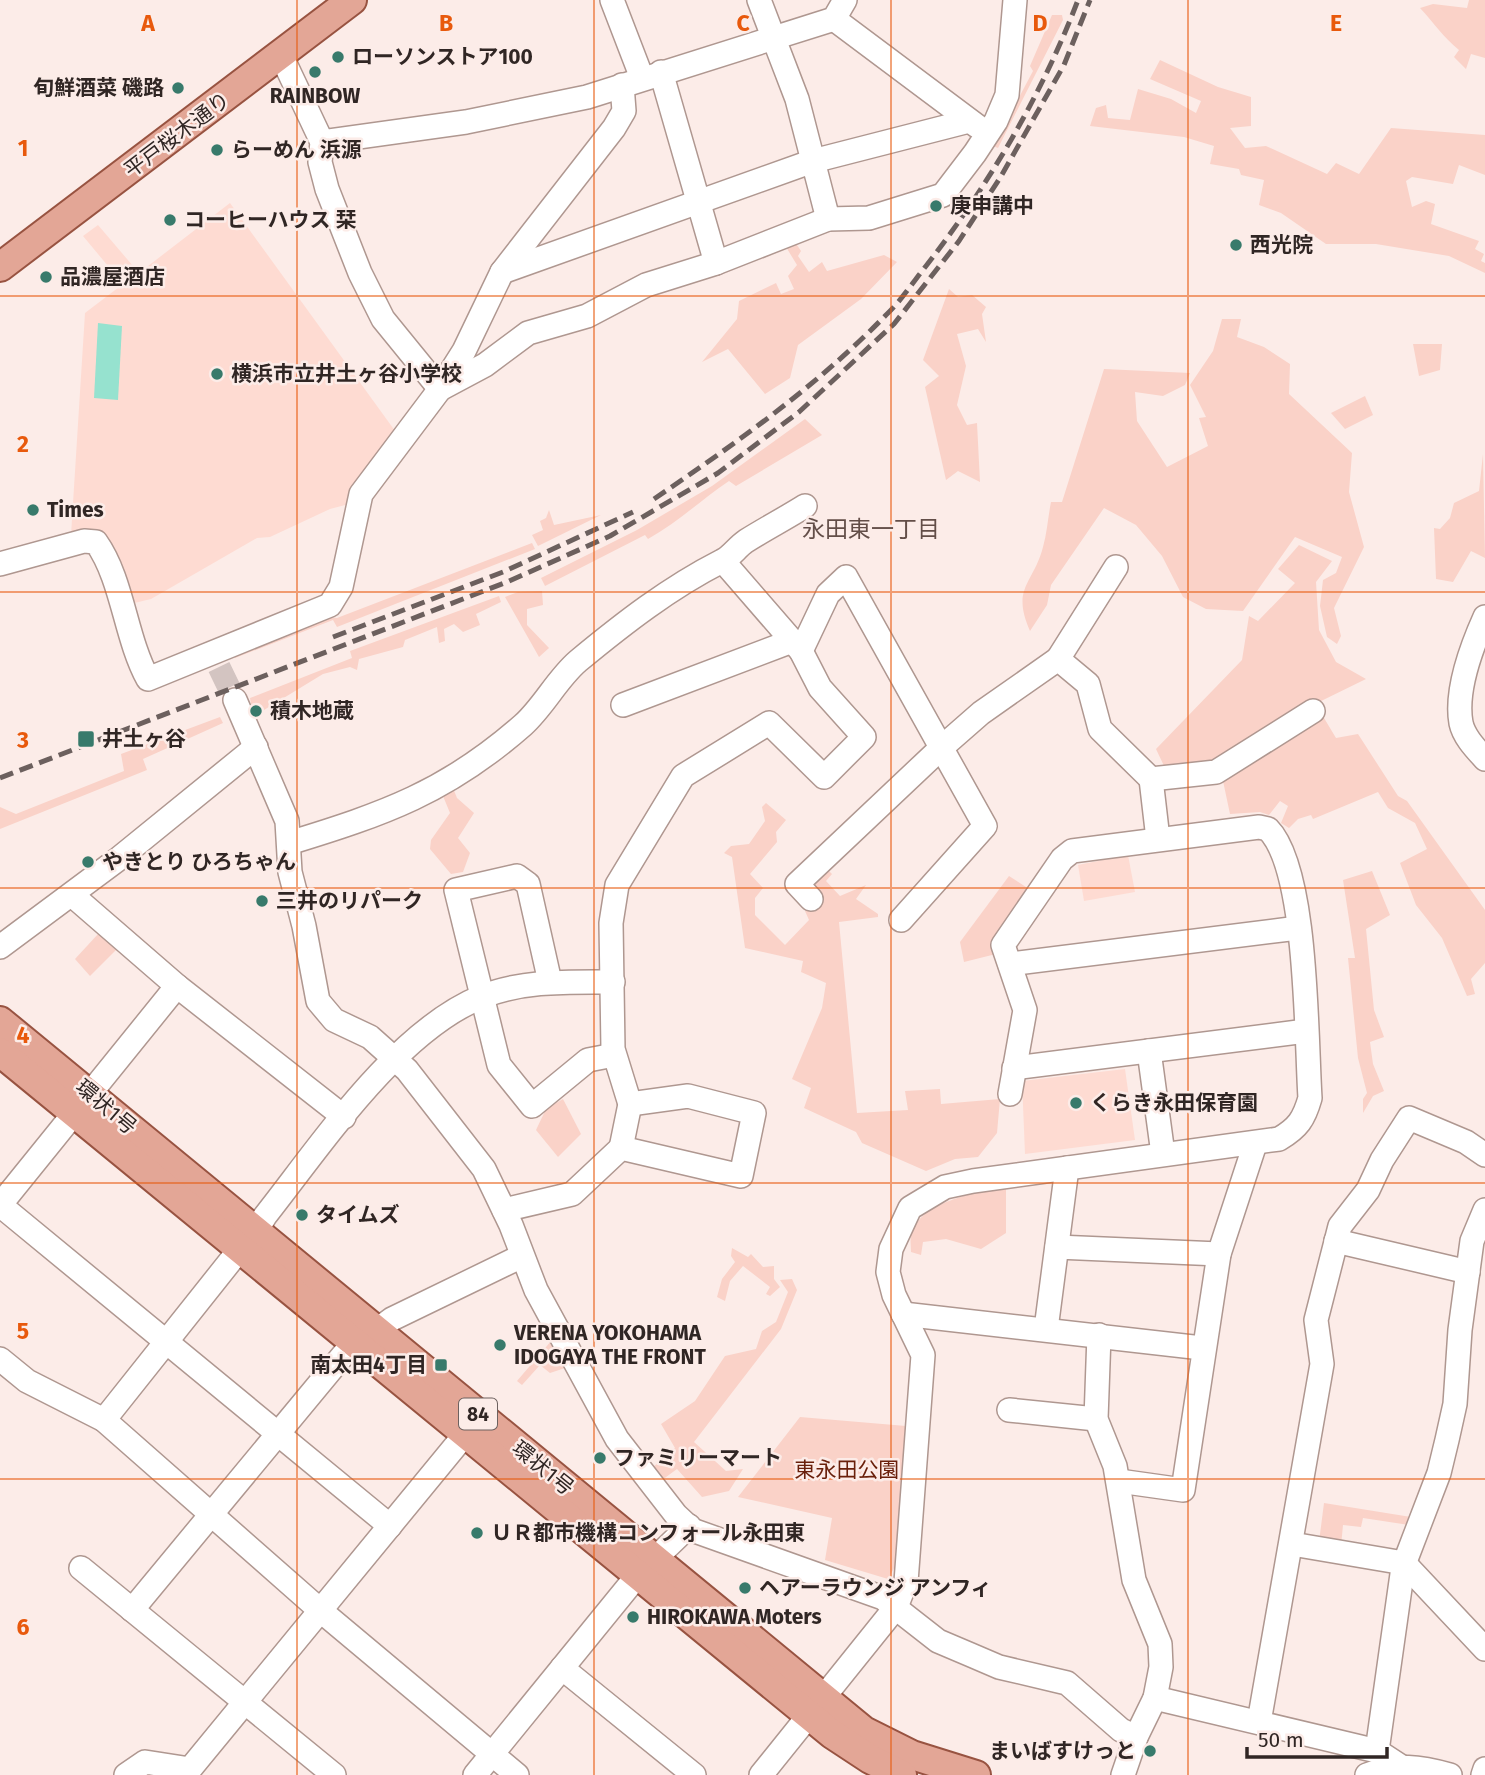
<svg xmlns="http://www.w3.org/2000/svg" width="1485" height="1775" viewBox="0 0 1485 1775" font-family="'Fira Sans','Noto Sans JP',sans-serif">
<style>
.built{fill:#fedbd2}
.green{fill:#fad2c8}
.water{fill:#96e2cf}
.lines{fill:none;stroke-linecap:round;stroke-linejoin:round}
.minor-tunnel{stroke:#d3c4c1;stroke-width:23;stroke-dasharray:23 11;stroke-linecap:butt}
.minor-casing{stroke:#af9790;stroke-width:26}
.major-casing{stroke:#985341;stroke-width:32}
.minor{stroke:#fff;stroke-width:23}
.major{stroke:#e3a696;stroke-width:28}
.rail{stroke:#6c605e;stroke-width:5;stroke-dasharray:14 7;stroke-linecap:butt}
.grid{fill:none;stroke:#e8590c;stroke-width:2;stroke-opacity:0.55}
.poi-dot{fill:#387a6b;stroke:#fcece8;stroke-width:2.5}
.labels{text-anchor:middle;stroke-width:5;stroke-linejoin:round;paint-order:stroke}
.shield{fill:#fcece8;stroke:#6d615f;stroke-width:2}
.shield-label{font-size:19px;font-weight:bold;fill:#302624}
.poi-label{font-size:21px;font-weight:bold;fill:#302624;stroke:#fcece8;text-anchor:start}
.street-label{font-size:21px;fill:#302624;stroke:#fcece8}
.park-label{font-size:21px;fill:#6a200b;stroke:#fcece8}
.neighbourhood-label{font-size:23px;fill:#634e48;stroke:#fcece8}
.grid-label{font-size:23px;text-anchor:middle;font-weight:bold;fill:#e8590c;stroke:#fcece8;stroke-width:5;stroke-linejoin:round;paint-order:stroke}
</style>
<rect width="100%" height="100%" fill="#fcece8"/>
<g class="built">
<path d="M 230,203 L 398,435 L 349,504 L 330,509 L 270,537 L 257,538 L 151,599 L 126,605 L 107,539 L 71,535 L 85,313 L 123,284 L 83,236 L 98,225 L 139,273 Z"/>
<path d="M 1128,855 L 1135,892 L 1084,901 L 1078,865 Z"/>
<path d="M 1125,1069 L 1135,1140 L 1025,1154 L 1022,1081 Z"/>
</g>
<g class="green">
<path d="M 1469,0 L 1485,0 L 1485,58 L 1471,54 L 1466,69 L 1454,57 L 1459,50 C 1443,37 1434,23 1420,8 L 1433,4 L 1467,8 Z"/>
<path d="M 1052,15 L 1062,15 L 1063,20 L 998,148 L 993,146 L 1033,71 L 1030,66 Z"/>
<path d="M 1160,60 L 1218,87 L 1251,97 L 1251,126 L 1230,128 L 1245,148 L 1266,146 L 1327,174 L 1336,163 L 1359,174 L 1391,128 L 1485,135 L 1485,175 L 1459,165 L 1453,184 L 1412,177 L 1406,181 L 1412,207 L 1426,201 L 1435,204 L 1431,224 L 1479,241 L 1475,249 L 1484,254 L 1481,261 L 1485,263 L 1485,273 L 1449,256 L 1376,244 L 1326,244 L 1281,213 L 1259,205 L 1264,180 L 1241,175 L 1239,169 L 1210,164 L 1214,146 L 1184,137 L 1090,126 L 1096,108 L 1106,105 L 1108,118 L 1130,120 L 1138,89 L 1171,99 L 1196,113 L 1201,101 L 1150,79 Z"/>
<path d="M 791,236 L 801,251 L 798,256 L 809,272 L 822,262 L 827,271 L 884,255 L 897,262 L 861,299 L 798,345 L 790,378 L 765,394 L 728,349 L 702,362 L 737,319 L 739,301 L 776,283 L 781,294 L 794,289 L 788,276 L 797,265 L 786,247 L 764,258 L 759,250 Z"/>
<path d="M 949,289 L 958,297 L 972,295 L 986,307 L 982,314 L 986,342 L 978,329 L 957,334 L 966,366 L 957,405 L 967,425 L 977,423 L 980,482 L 958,471 L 946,480 L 925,387 L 939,376 L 923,360 Z"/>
<path d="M 1222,319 L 1241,319 L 1237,337 L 1264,347 L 1290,364 L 1289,394 L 1352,453 L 1349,492 L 1364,547 L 1334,608 L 1341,636 L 1337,644 L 1327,637 L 1320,606 L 1323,580 L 1336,573 L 1342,557 L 1295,537 L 1243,611 L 1206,609 L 1183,597 L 1162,556 L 1136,525 L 1104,508 L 1051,585 L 1047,605 L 1030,631 C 1011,587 1033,585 1043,547 C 1047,533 1048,517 1051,502 L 1062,502 L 1104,369 L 1190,373 L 1185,385 L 1163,396 L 1135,392 L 1137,421 L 1167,467 L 1208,446 L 1199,418 L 1206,417 L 1190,385 L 1213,351 Z"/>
<path d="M 1413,344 L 1442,344 L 1440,370 L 1419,376 Z"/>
<path d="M 1365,396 L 1373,415 L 1345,429 L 1331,413 Z"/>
<path d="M 805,419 L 822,435 L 736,486 L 729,481 C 701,500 678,522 648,539 L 645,535 L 545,586 L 541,578 L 637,530 L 712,486 Z"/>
<path d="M 1483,454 L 1485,558 L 1471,551 L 1453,582 L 1436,579 L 1434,528 L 1440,529 L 1450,518 L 1454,503 L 1479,491 Z"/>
<path d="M 549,510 L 554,525 L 601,515 L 538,546 L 532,535 L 543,530 L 540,521 L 546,518 Z"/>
<path d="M 532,543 L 535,549 L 337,627 L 333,620 L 235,658 L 232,653 L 329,617 L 337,618 Z"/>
<path d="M 1299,545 L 1332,561 L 1316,582 L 1319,630 L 1336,662 L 1366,679 L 1317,703 L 1213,769 L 1165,768 L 1156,749 L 1242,660 L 1249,616 L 1258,621 L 1295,583 L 1278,569 Z"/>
<path d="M 542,591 L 543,605 L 527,609 L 527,625 L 549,648 L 539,657 L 505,597 L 518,592 Z"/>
<path d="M 499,596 L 501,602 L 476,614 L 480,625 L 463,632 L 454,624 L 444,629 L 445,641 L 439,643 L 437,627 L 405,640 L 403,647 L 359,659 L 357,670 L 350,667 L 323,674 L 264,710 L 252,710 L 250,698 L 352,658 L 350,651 Z"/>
<path d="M 220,717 L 223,723 L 143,759 L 147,770 L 0,829 L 0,807 L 16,814 L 124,771 L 121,754 Z"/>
<path d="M 1324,718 L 1336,738 L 1358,734 L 1398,796 L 1407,801 L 1485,910 L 1485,963 L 1471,979 L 1475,994 L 1467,996 L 1442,938 L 1416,905 L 1400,863 L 1427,849 L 1415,823 L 1388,808 L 1378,792 L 1313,819 L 1311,815 L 1298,819 L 1289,828 L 1281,823 L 1288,806 L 1280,801 L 1269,815 L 1260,812 L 1230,814 L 1223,781 Z"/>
<path d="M 453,788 L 457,798 L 474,813 L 458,838 L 470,853 L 463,872 L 451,874 L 430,849 L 431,840 L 450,813 L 443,796 Z"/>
<path d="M 766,803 L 786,820 L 776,832 L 777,842 L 750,874 L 763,888 L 755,898 L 755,915 L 785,945 L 809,920 L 805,911 L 819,901 L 809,888 L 827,869 L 832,874 L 826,881 L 840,896 L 866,885 L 856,899 L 878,914 L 878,917 L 839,922 L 857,1113 L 908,1110 L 905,1091 L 940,1089 L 941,1104 L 1000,1099 L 997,1133 L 978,1157 L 955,1159 L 926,1171 L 862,1143 L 856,1132 L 804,1108 L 811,1088 L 792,1079 L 822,1008 L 826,983 L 801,972 L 803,961 L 745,948 L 732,857 L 724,853 L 731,846 L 749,844 L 765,821 L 762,807 Z"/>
<path d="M 1372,871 L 1390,915 L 1366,929 L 1374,1010 L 1384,1037 L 1370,1042 L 1373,1064 L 1384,1091 L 1373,1096 L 1363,1113 L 1363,1099 L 1367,1093 L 1358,1058 L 1348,958 L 1355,958 L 1343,880 Z"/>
<path d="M 1009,876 L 1029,889 L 996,954 L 964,962 L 960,942 Z"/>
<path d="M 99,933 L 117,949 L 90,976 L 75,959 Z"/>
<path d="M 563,1099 L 581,1134 L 558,1157 L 536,1130 L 546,1109 Z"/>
<path d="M 1006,1188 L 1006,1233 L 981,1249 L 946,1239 L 923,1242 L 921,1255 L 911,1252 C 911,1247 910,1240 911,1236 C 917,1202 979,1191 1006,1188 Z"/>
<path d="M 732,1248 L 748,1257 L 751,1254 L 763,1267 L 774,1266 L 774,1279 L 780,1287 L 770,1296 L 766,1294 L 770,1287 L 743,1266 L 730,1281 L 725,1301 L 717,1297 L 722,1279 L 735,1262 L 731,1256 Z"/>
<path d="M 792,1279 L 797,1290 L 781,1329 L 694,1442 L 726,1471 L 743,1469 L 729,1491 L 702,1497 L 677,1469 L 662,1480 L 652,1468 L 675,1448 L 661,1424 L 695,1401 L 725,1356 L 756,1349 L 762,1331 L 776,1322 L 788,1292 L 780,1280 Z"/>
<path d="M 552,1340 L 565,1368 L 550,1373 L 540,1365 L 522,1385 L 517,1381 Z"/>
<path d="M 800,1417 L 906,1426 L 897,1563 L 888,1579 L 825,1560 L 832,1518 L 738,1497 Z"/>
<path d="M 1324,1503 L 1411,1517 L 1409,1525 L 1363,1518 L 1361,1527 L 1343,1525 L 1341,1546 L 1319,1542 Z"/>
</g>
<path class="water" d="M 98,323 L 122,326 L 118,400 L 94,398 Z"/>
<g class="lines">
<path class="minor-tunnel" d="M 219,667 L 235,700"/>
<defs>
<g id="minor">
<path d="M 612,0 L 642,78"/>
<path d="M 759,0 L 797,99 L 828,219"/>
<path d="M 834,19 L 977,126"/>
<path d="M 281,55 L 322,142 L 320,162 L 327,189 L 360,273 L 383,319 L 440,389"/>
<path d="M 661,72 L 716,263"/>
<path d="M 322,142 L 466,122 L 587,97 L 834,19 L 845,0"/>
<path d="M 502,272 L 813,161 L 969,121"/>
<path d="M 440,389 L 485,365 L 528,333 L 587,316 L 646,285 L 716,263 L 828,219 L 869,218 L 943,195 L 975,153 L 996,121 L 1007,95 L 1015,0"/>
<path d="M 0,564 L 84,541 L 96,542 C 123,580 125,637 148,679 L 330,605 L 341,587 L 361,494 L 440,389 L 464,351 L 502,272 L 614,128 L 624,111 L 622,85"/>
<path d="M 1485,617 C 1472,646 1455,690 1461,723 C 1464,737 1476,749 1485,759"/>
<path d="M 801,651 L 828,594 L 846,577 L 985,826 L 901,920"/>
<path d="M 1058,659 L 1116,567"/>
<path d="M 235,700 L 287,821 L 290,872 L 304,926 L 318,1001 L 334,1020 L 370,1037 L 407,1070 L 484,1169 L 511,1225 L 536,1290 L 617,1439 L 676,1515 L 692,1530 L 883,1598 L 938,1641 L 971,1655 L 999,1667 L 1067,1683 L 1121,1730 L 1136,1737"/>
<path d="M 623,705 L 792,641"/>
<path d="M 1151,779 L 1158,839"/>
<path d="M 289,843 C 384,814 447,792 523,725 C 544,706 557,679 578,661 C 624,623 669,588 722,561 C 731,557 737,547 746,541 C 765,529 786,518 805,506"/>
<path d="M 72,895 L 177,986 L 344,1117"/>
<path d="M 811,899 L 797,884 L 941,748 L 981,713 L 1058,659 L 1088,684 L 1100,729 L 1151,779 L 1216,772 L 1313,711"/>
<path d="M 0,947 L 117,860 L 256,747"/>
<path d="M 1010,964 L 1298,928"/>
<path d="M 550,982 L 528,884 L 517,876 L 456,890 L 499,1065 L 532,1106 L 588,1060 L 614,1055"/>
<path d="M 1149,1051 L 1163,1154"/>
<path d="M 1014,1068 L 1306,1031"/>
<path d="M 621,1148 L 630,1104"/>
<path d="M 0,1205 L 390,1526"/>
<path d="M 0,1205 L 177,986"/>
<path d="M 504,1210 L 572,1194 L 621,1148 L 741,1176 L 754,1113 L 688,1096 L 630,1104 L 613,1049 L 611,923 L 617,885 L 683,776 L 769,723 L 824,777 L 864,737 L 820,688 L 801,651 L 723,561"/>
<path d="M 256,1231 L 265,1216 C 321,1145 396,1032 481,997 C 523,980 569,982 613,982"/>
<path d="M 1336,1241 L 1468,1272"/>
<path d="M 1057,1247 L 1219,1254"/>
<path d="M 903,1314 L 1202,1348"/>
<path d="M 1046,1329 L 1067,1168"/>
<path d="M 1099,1335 L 1096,1419 L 1115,1466 L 1134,1580 L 1160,1644 L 1161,1667 L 1155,1698 L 1136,1737 L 1123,1775"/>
<path d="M 0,1359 L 27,1381 L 104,1420 L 321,1611 L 517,1775"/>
<path d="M 1009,1410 L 1096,1419"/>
<path d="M 104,1420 L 240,1249"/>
<path d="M 1119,1481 L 1183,1490 L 1219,1254 L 1255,1144"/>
<path d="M 1292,1544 L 1404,1563 L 1485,1649"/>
<path d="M 81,1568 L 334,1775"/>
<path d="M 132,1610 L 344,1354 L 392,1319 L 522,1256"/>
<path d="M 562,1668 L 694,1775"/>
<path d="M 1155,1698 L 1377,1751 L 1400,1766"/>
<path d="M 1259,1722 L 1322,1364 L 1316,1320 L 1340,1226 L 1368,1190 L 1382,1160 L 1409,1118 L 1466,1142 L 1485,1155"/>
<path d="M 1377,1751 L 1403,1567 L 1439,1473 L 1447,1440 L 1455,1404 L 1460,1330 L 1472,1241 L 1485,1210"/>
<path d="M 126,1775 L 145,1762 L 190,1769 L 476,1421"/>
<path d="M 475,1775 L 637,1576 L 689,1526"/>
<path d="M 761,1775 L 896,1607 L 906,1582 L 923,1355 L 894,1295 L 888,1272 L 891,1249 L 910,1208 L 945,1187 L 973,1181 L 1279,1139 C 1298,1128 1304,1119 1310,1098 C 1306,1038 1308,869 1268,829 L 1259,827 L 1072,851 L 1062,859 L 1003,945 L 1025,1010 L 1010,1094"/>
<path d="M 1367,1775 C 1396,1763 1421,1767 1450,1775"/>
<path d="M 1483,1775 L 1485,1769"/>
</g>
<g id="major">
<path d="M 0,267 L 352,0"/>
<path d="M 0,1021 L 864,1731 L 912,1755 L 976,1775"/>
<path d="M 0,1052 L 832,1734 L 870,1759 L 902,1775"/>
</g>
</defs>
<use href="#minor" class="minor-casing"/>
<use href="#major" class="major-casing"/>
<use href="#minor" class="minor"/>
<use href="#major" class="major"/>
<g class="rail">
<path d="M 654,499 C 735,444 817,386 886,315 C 901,301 913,282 926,266 C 988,186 1042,95 1078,0"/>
<path d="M 333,637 L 503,572 L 633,512"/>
<path d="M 0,778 L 507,582 L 610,536 L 718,473 L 799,412 L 894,324 L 959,241 L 1000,178 L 1064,65 L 1090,0"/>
</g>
</g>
<path class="grid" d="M 297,0 L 297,1775M 594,0 L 594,1775M 891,0 L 891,1775M 1188,0 L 1188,1775M 0,296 L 1485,296M 0,592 L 1485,592M 0,888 L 1485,888M 0,1183 L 1485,1183M 0,1479 L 1485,1479"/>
<g class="poi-dot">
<circle cx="338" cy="57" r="7"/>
<circle cx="315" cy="72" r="7"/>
<circle cx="178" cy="88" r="7"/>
<circle cx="217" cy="150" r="7"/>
<circle cx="936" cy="206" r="7"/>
<circle cx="170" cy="220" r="7"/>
<circle cx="1236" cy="245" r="7"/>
<circle cx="46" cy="277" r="7"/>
<circle cx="217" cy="374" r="7"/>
<circle cx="33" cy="510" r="7"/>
<circle cx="256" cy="711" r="7"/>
<rect x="77" y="730" width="18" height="18" rx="3.5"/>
<circle cx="88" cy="862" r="7"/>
<circle cx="262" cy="901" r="7"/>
<circle cx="1076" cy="1103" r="7"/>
<circle cx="302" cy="1215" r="7"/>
<circle cx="500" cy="1345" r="7"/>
<rect x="434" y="1358" width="14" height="14" rx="3.5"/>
<circle cx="600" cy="1458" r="7"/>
<circle cx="477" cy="1533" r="7"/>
<circle cx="745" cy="1588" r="7"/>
<circle cx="633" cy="1617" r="7"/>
<circle cx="1150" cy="1751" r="7"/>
</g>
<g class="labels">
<rect class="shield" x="459" y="1398.5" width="38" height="31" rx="5"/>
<g class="shield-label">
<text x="478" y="1421">84</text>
</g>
<g class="poi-label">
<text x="352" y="64">ローソンストア100</text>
<text x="164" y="95" text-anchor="end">旬鮮酒菜 磯路</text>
<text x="315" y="103" text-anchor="middle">RAINBOW</text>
<text x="231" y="157">らーめん 浜源</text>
<text x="950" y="213">庚申講中</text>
<text x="184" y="227">コーヒーハウス 栞</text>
<text x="1250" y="252">西光院</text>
<text x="60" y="284">品濃屋酒店</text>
<text x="231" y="381">横浜市立井土ヶ谷小学校</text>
<text x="47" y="517">Times</text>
<text x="270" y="718">積木地蔵</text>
<text x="102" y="746">井土ヶ谷</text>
<text x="102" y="869">やきとり ひろちゃん</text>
<text x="276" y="908">三井のリパーク</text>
<text x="1090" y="1110">くらき永田保育園</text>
<text x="316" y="1222">タイムズ</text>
<text x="514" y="1340">VERENA YOKOHAMA<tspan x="514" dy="24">IDOGAYA THE FRONT</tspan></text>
<text x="427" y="1372" text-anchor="end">南太田4丁目</text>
<text x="614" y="1465">ファミリーマート</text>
<text x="491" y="1540">ＵＲ都市機構コンフォール永田東</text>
<text x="759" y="1595">ヘアーラウンジ アンフィ</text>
<text x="647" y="1624">HIROKAWA Moters</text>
<text x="1136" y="1758" text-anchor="end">まいばすけっと</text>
</g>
<g class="street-label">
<text transform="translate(177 135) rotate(-37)" y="7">平戸桜木通り</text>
<text transform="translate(106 1107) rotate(40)" y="7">環状1号</text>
<text transform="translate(543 1468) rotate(39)" y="7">環状1号</text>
</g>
<g class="park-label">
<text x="847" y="1477">東永田公園</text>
</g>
<g class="neighbourhood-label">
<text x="871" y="537">永田東一丁目</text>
</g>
</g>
<g class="grid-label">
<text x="148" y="31">A</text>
<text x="446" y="31">B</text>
<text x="743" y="31">C</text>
<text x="1040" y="31">D</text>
<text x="1336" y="31">E</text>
<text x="23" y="156">1</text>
<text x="23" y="452">2</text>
<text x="23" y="748">3</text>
<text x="23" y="1043">4</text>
<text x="23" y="1339">5</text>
<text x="23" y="1635">6</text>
</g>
<path d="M1247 1747v10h140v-10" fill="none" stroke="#302624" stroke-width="3.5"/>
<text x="1258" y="1747" font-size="21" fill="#302624" stroke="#fcece8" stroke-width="5" paint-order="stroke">50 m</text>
</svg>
